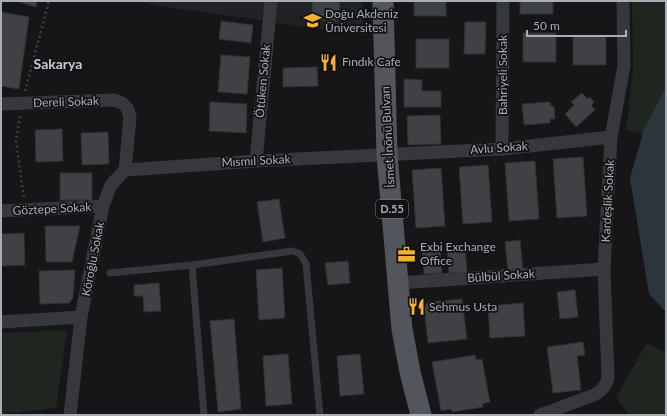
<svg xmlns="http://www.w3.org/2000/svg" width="667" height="416" viewBox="0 0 667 416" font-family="Lato,sans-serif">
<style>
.built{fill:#222225}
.green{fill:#1e261f}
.water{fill:#2c353c}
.building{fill:#404145;stroke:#303034}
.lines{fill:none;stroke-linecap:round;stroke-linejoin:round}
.path{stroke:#3d3f44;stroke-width:2.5;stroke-dasharray:2 3;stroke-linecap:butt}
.service{stroke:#37383d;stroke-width:7}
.minor{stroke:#37383d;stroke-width:13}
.primary{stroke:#53555c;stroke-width:21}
.labels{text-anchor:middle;stroke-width:3.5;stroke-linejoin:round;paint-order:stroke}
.shield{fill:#111113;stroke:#7b7e86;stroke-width:1}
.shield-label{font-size:11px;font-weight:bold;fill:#a8adb8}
.poi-label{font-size:12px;fill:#a8adb8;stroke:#111113;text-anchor:start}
.street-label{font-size:12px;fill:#a8adb8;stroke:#111113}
.quarter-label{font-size:14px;font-weight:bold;fill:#c9ccd4;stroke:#111113}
</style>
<rect width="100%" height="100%" fill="#161618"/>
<path class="built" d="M 144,1 L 362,1 L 364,35 L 158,6 Z"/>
<g class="green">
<path d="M 632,1 L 666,1 L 666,223 L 657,138 L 626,130 L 633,71 Z"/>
<path d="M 67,330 L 56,408 L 1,414 L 2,333 Z"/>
<path d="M 647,343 L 666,353 L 666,415 L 629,415 L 616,397 Z"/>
</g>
<path class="water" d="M 666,87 L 666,312 L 649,294 L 630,178 L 644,129 Z"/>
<g class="building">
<path d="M 16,1 L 37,1 L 36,7 Z"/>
<path d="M 312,1 L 340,1 L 339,21 L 312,20 Z"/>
<rect x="414" y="1" width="32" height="15"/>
<rect x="520" y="1" width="33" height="13"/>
<path d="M 1,12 L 29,17 L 19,89 L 1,86 Z"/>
<path d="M 221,21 L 253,25 L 251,43 L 219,39 Z"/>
<path d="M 465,22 L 486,22 L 485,54 L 464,54 Z"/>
<rect x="523" y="33" width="33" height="29"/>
<path d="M 573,36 L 606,37 L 606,65 L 573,65 Z"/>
<rect x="416" y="39" width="33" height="29"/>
<path d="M 221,55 L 250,57 L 247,94 L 218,92 Z"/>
<path d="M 317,67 L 318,86 L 283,87 L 283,68 Z"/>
<path d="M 404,79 L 422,80 L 422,91 L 441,91 L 441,107 L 404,107 Z"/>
<path d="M 582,93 L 588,99 L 590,97 L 594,102 L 591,105 L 595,110 L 576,127 L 565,114 L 574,105 L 571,102 Z"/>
<path d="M 210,102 L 247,104 L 246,133 L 209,131 Z"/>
<path d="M 550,102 L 551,106 L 554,107 L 555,119 L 550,119 L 550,123 L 524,125 L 522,104 Z"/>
<path d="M 440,115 L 441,144 L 408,145 L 407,116 Z"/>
<path d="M 62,129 L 63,161 L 36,162 L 35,130 Z"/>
<path d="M 108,132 L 109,164 L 82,165 L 81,133 Z"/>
<path d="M 583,157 L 587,216 L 557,218 L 553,159 Z"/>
<path d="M 535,161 L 539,219 L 509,221 L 505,163 Z"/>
<path d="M 488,165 L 492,222 L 463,224 L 459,167 Z"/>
<path d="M 441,168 L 445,226 L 416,228 L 412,170 Z"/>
<rect x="60" y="173" width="32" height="27"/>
<path d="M 279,199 L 285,238 L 263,242 L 257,202 Z"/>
<path d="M 45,226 L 80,226 L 72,262 L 46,262 Z"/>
<path d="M 24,233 L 25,265 L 1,266 L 1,234 Z"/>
<path d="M 520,240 L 523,271 L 508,272 L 505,242 Z"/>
<path d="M 440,246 L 442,273 L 424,274 L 422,248 Z"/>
<path d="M 465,246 L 467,272 L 449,273 L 447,247 Z"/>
<path d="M 348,261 L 350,283 L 328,285 L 325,263 Z"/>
<path d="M 282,268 L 285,318 L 259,320 L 256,270 Z"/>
<path d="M 75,270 L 73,298 L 69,303 L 40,304 L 39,271 Z"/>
<path d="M 159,283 L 161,311 L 144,312 L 143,296 L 134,296 L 134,285 Z"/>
<path d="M 575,290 L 578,317 L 560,319 L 557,292 Z"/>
<path d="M 462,299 L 467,339 L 428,343 L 424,307 L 429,302 Z"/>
<path d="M 523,303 L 525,336 L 490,338 L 488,306 Z"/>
<path d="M 234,319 L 241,409 L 218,412 L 210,321 Z"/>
<path d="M 583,342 L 585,355 L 577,356 L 581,390 L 553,393 L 547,347 Z"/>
<path d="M 288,354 L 292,404 L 266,406 L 263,356 Z"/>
<path d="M 360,354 L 364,394 L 340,396 L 337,356 Z"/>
<path d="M 475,355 L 476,360 L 482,359 L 490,402 L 482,404 L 483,407 L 452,412 L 451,409 L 441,411 L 432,362 Z"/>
</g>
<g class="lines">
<g class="path">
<path d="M 25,91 L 49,1"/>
<path d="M 20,116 L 16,141 L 24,198"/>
</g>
<g class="service">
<path d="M 192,265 L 204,415"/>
<path d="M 110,273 L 192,265 L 293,251 L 300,254 L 306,264 L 320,415"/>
</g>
<g class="minor">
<path d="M 1,104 L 114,100 L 122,103 L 128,109 L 130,118 L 125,170 L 111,185 L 103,206 L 81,317 L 70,415"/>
<path d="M 502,149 L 503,1"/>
<path d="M 256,161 L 271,1"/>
<path d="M 125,170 L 256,161 L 502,149 L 611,137"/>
<path d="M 1,211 L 103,206"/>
<path d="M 398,283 L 604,269"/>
<path d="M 1,322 L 81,317"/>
<path d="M 540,415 L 594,395 C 602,391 606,386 608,378 L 604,269 L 611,137 L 624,66 L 623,1"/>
</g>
<path class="primary" d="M 383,1 L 387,155 L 398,283 L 402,329 L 410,372 L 421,415"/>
</g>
<defs>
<symbol id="university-bare" viewBox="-9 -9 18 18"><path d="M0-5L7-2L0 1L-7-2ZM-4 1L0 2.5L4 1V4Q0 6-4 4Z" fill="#f2b134" stroke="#111113" stroke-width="2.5" paint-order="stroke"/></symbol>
<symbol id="restaurant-bare" viewBox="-9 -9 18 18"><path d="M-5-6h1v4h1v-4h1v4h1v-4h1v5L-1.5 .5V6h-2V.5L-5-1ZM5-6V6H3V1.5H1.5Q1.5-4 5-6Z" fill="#f2b134" stroke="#111113" stroke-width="2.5" paint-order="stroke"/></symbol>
<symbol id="office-bare" viewBox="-9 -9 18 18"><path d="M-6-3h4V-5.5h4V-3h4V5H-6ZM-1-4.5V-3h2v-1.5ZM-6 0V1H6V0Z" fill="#f2b134" stroke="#111113" stroke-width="2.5" paint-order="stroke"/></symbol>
</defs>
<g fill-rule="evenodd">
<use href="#university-bare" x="300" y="8" width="25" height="25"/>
<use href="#restaurant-bare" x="316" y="50" width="25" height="25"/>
<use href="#office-bare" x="394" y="242" width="25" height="25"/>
<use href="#restaurant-bare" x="404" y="294" width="25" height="25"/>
</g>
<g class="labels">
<rect class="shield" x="376" y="200" width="32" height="18" rx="3"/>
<g class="shield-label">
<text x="392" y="213">D.55</text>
</g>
<g class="poi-label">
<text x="325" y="18">Doğu Akdeniz<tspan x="325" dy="14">Üniversitesi</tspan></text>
<text x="342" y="66">Fındık Cafe</text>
<text x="420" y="251">Exbi Exchange<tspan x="420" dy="14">Office</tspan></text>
<text x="429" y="311">Sehmus Usta</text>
</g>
<g class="street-label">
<text transform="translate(503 75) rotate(-90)" y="4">Bahriyeli Sokak</text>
<text transform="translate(263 81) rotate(-85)" y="4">Ötüken Sokak</text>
<text transform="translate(66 102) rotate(-2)" y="4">Dereli Sokak</text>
<text transform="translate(388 137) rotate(-93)" y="4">İsmet İnönü Bulvarı</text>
<text transform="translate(499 148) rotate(-4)" y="4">Avlu Sokak</text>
<text transform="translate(256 161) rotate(-3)" y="4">Mısmıl Sokak</text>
<text transform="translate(608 201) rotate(-87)" y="4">Kardeşlik Sokak</text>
<text transform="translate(52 209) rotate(-3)" y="4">Göztepe Sokak</text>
<text transform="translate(93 259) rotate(-79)" y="4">Köroğlu Sokak</text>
<text transform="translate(501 276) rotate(-4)" y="4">Bülbül Sokak</text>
</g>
<g class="quarter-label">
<text x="58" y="69">Sakarya</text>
</g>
</g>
<rect width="667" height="416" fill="none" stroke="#a8adb8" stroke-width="4"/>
<path d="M527 30v6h99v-6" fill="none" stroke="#a8adb8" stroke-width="2"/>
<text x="533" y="30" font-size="12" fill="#a8adb8" stroke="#111113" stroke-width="3" paint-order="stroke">50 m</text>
</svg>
